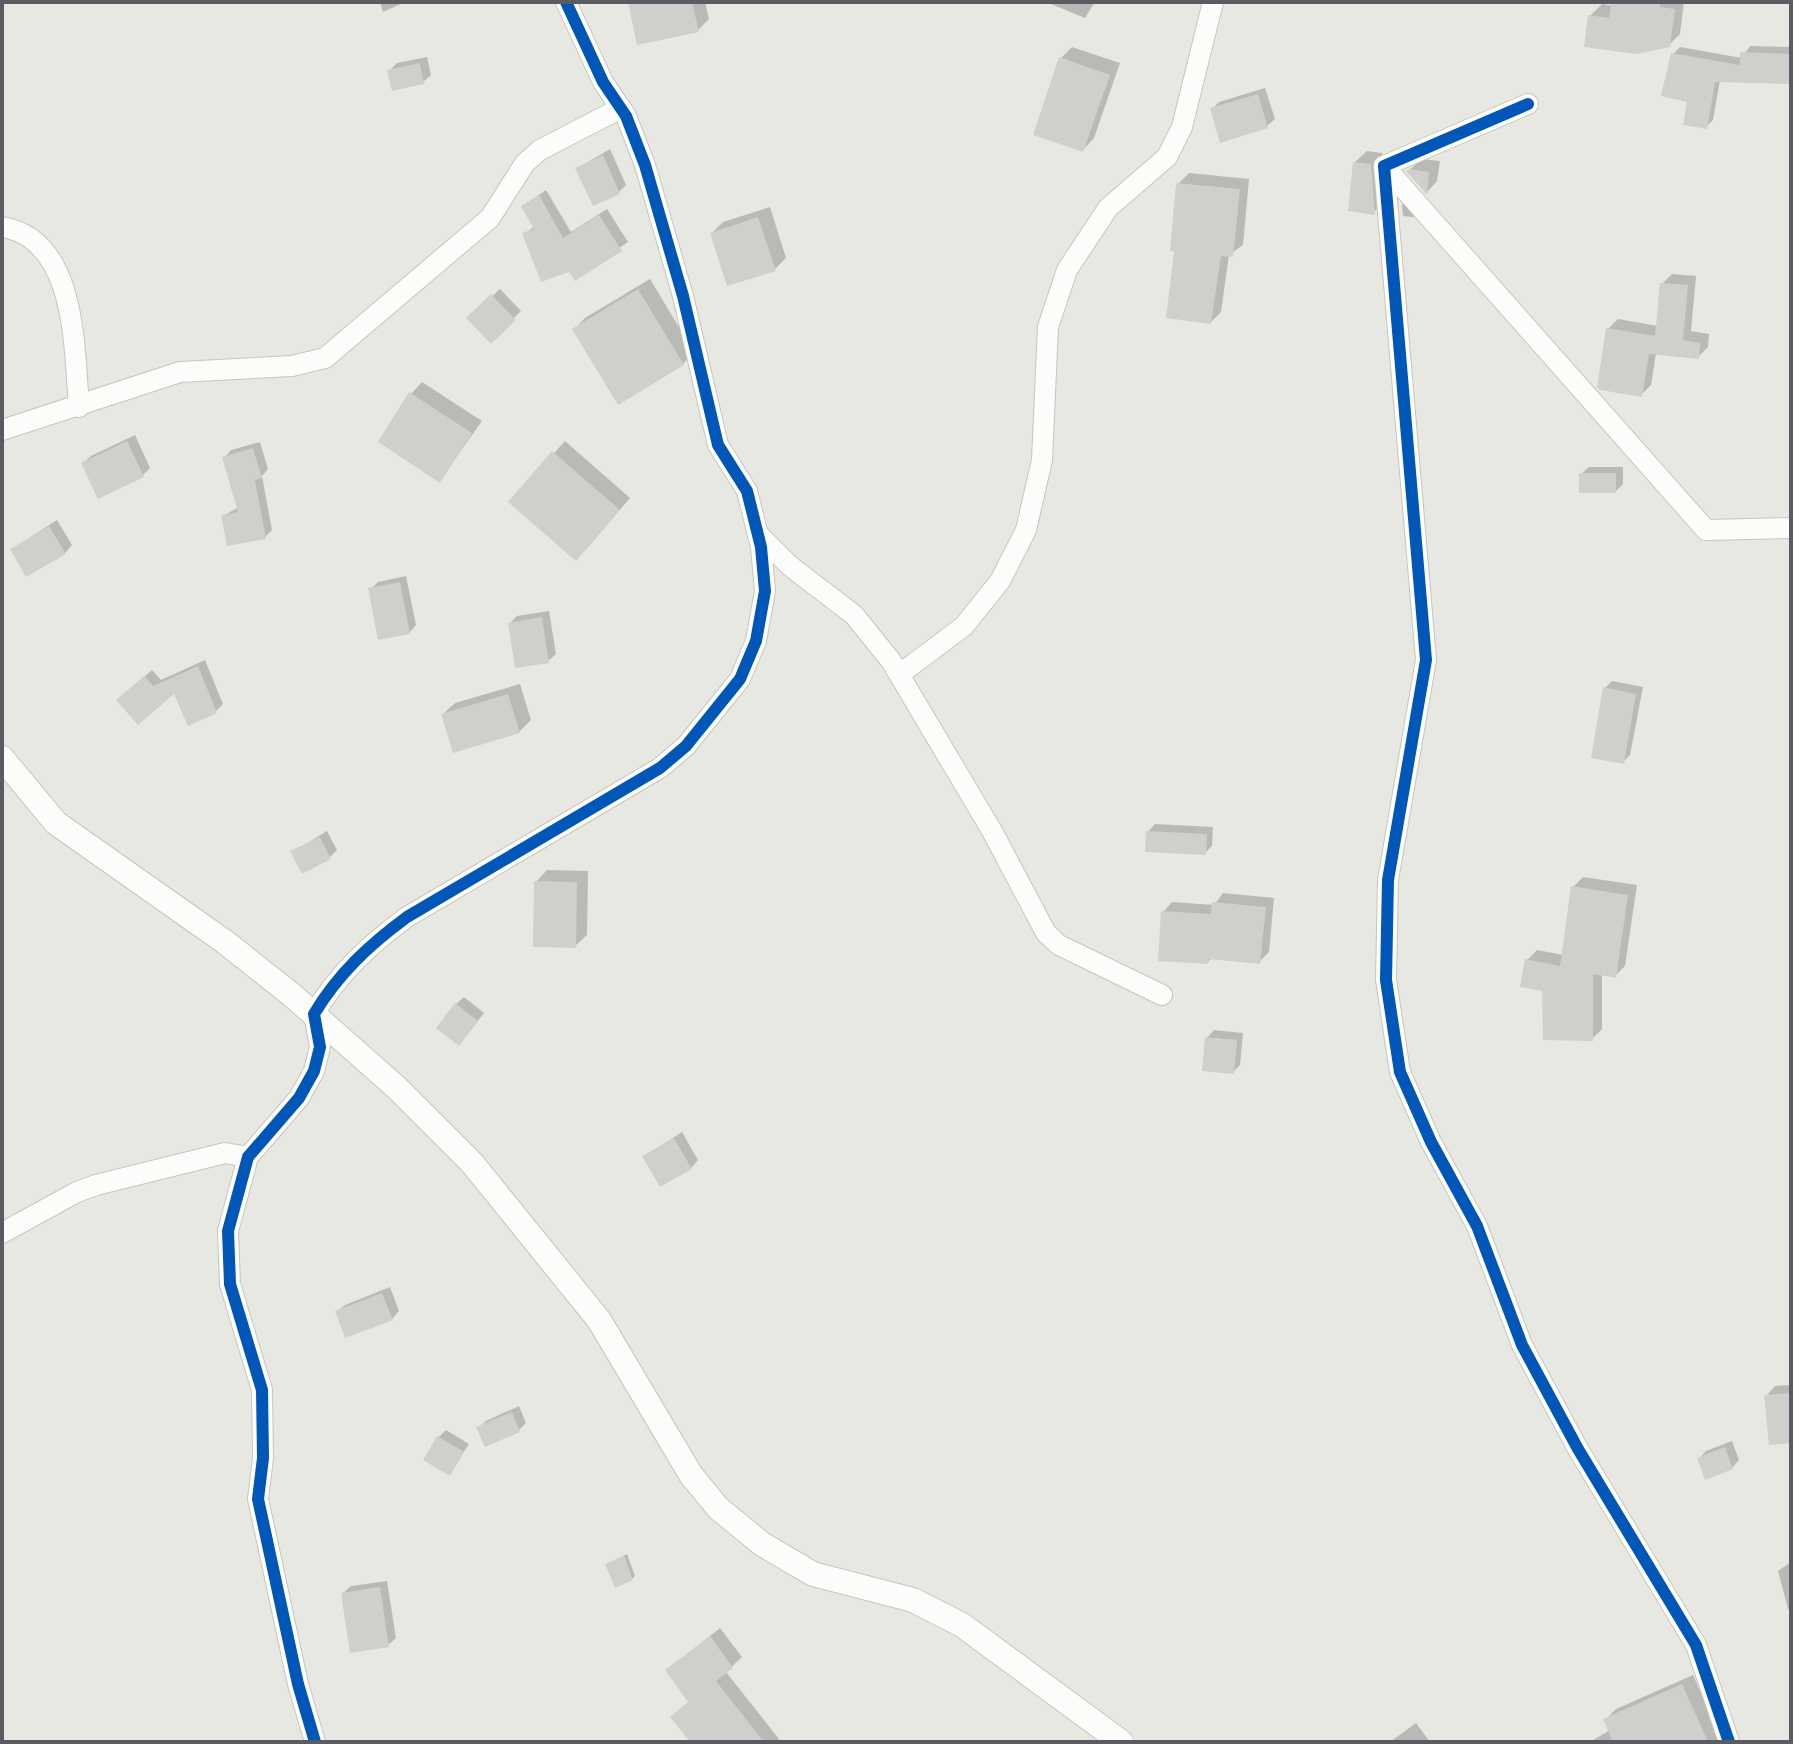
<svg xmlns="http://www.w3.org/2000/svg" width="1793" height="1744" viewBox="0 0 1793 1744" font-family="'Titillium Web',sans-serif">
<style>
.shadow{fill:#0003}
.building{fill:#d0cfcc}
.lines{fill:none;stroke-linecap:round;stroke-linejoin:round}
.minor-casing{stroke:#c5c5c5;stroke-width:22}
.tertiary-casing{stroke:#c5c5c5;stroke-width:26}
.minor{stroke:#fcfcfb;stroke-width:20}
.tertiary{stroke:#fcfcfb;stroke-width:24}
.cycleway-casing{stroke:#fff;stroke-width:17}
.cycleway{stroke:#0057b8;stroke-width:12}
</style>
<rect width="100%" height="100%" fill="#e8e8e3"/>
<g class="shadow">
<path d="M 380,2 L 403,2 L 403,3 L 383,12 Z"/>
<path d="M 630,2 L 705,2 L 709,19 L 698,30 Z"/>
<path d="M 1046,2 L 1095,2 L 1085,18 Z"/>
<path d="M 1613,2 L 1684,2 L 1680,34 L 1669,45 L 1590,16 L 1602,4 L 1612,6 Z"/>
<path d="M 1750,46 L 1791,47 L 1791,82 L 1720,80 L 1713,120 L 1706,127 L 1689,100 L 1673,54 L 1680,47 L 1742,58 Z"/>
<path d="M 1072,47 L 1120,63 L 1094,138 L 1083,150 L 1061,58 Z"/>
<path d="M 427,57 L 431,75 L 423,82 L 389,71 L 397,63 Z"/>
<path d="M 1265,88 L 1275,119 L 1267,126 L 1212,109 L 1219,102 Z"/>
<path d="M 610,149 L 626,185 L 619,192 L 578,168 Z"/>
<path d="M 1367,151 L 1382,153 L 1386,201 L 1374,212 L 1355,162 Z"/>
<path d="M 1422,159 L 1440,161 L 1437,181 L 1427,192 L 1408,171 Z"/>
<path d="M 1189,173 L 1249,179 L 1243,245 L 1229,255 L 1221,312 L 1211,322 L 1176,250 L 1178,184 Z"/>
<path d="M 546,190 L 571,232 L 607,209 L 628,242 L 575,278 L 570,269 L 524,234 L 535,226 L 523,206 Z"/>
<path d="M 1413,194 L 1423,206 L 1413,217 L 1403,216 L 1402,205 Z"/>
<path d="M 770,207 L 786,258 L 775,269 L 712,233 L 723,222 Z"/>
<path d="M 1672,274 L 1696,276 L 1691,331 L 1709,334 L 1708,347 L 1698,357 L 1656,353 L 1651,385 L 1641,395 L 1608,329 L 1618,319 L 1658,326 L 1662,284 Z"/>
<path d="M 650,279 L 694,352 L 683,364 L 574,330 L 585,318 Z"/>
<path d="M 500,289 L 521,311 L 491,341 L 469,318 Z"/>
<path d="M 422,382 L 482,421 L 440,480 L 411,394 Z"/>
<path d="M 135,435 L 150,468 L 143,475 L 83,463 L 91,456 Z"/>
<path d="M 565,441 L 630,498 L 588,547 L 511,501 Z"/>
<path d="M 260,442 L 268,469 L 262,476 L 272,530 L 265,537 L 223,516 L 239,507 L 224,458 L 231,450 Z"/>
<path d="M 1589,467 L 1623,467 L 1623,484 L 1616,491 L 1581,474 Z"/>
<path d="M 57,520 L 72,545 L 65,553 L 12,549 Z"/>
<path d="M 406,576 L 416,625 L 409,633 L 371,589 L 378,582 Z"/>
<path d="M 549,611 L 556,654 L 548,661 L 510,623 L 517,616 Z"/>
<path d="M 205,660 L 223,704 L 216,711 L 174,690 L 126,693 L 152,670 L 161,680 Z"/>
<path d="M 1612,681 L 1643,687 L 1630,755 L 1623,762 L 1605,688 Z"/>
<path d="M 520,684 L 531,720 L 519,732 L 443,714 L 455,703 Z"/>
<path d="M 1155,824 L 1213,827 L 1212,846 L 1205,853 L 1148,832 Z"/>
<path d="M 327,831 L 337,850 L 330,857 L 293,852 Z"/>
<path d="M 547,870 L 588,871 L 587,935 L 575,946 L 536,882 Z"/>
<path d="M 1583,877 L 1637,885 L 1625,966 L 1615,976 L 1602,974 L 1602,1029 L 1592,1039 L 1544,990 L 1527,960 L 1537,950 L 1563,955 L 1573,887 Z"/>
<path d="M 1223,893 L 1274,898 L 1269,952 L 1260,961 L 1213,957 L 1208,962 L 1163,912 L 1172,902 L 1214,905 Z"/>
<path d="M 464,997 L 484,1013 L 466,1036 L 456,1004 Z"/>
<path d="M 1214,1030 L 1243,1033 L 1240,1065 L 1233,1072 L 1207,1038 Z"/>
<path d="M 682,1132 L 698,1160 L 691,1168 L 645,1156 Z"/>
<path d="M 390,1287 L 399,1311 L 392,1319 L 337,1312 L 345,1305 Z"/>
<path d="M 1791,1385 L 1791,1441 L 1766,1396 L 1775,1386 Z"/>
<path d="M 519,1406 L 526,1423 L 519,1430 L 478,1428 L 486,1421 Z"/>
<path d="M 446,1430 L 469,1444 L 449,1474 L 438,1438 Z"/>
<path d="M 1732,1441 L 1739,1460 L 1732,1468 L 1699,1459 L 1706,1451 Z"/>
<path d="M 627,1554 L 635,1576 L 632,1579 L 608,1564 Z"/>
<path d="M 1791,1562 L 1791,1608 L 1788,1609 L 1778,1571 Z"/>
<path d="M 387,1581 L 396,1638 L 388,1645 L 343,1593 L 351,1586 Z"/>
<path d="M 720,1628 L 742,1657 L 726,1672 L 779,1739 L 775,1742 L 693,1742 L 690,1701 L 667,1670 Z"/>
<path d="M 1693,1675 L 1719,1733 L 1730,1742 L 1590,1742 L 1610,1730 L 1605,1720 L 1616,1709 Z"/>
<path d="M 1416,1723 L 1430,1742 L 1390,1742 Z"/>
</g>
<g class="building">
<path d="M 628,2 L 692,2 L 699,32 L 637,45 Z"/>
<path d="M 1611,2 L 1660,2 L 1660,7 L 1675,9 L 1670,47 L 1636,54 L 1584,47 L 1588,15 L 1609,18 Z"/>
<path d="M 1740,52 L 1791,54 L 1791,84 L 1715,82 L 1707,129 L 1683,125 L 1687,102 L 1661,96 L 1671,53 L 1740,65 Z"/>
<path d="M 1059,57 L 1110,75 L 1083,152 L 1033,135 Z"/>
<path d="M 420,63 L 424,84 L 392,91 L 387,70 Z"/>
<path d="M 1258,94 L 1268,128 L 1220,143 L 1210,108 Z"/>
<path d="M 603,155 L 620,194 L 593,206 L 575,168 Z"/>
<path d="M 1353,162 L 1371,164 L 1375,215 L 1348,211 Z"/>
<path d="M 1410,169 L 1429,172 L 1427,195 L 1406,171 Z"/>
<path d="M 1176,183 L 1240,189 L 1233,257 L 1221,256 L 1211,324 L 1166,318 L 1174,252 L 1170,251 Z"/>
<path d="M 539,195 L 563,238 L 599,215 L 622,251 L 575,281 L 569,272 L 541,282 L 522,233 L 534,229 L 521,206 Z"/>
<path d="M 758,217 L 776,271 L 727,286 L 710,233 Z"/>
<path d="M 1660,283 L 1688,285 L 1683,340 L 1700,343 L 1699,359 L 1649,354 L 1642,397 L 1600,390 L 1597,387 L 1606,328 L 1655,336 Z"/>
<path d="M 638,289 L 684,365 L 618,405 L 572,329 Z"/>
<path d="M 491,294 L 516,320 L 491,344 L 466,318 Z"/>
<path d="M 409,392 L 472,433 L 440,483 L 378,442 Z"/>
<path d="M 127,441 L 144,477 L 98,499 L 81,463 Z"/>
<path d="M 253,448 L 262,478 L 255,480 L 266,539 L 227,546 L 221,515 L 238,512 L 222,457 Z"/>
<path d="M 552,451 L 620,510 L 576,561 L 508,502 Z"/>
<rect x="1579" y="473" width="37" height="20"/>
<path d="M 49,526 L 66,554 L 26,577 L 10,549 Z"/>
<path d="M 400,582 L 410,634 L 378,640 L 368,588 Z"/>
<path d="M 542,617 L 549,663 L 515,668 L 508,623 Z"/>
<path d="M 198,666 L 217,713 L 188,726 L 174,694 L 138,725 L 116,700 L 144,676 L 153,686 Z"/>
<path d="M 1603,687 L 1636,694 L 1624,764 L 1591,758 Z"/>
<path d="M 508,694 L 520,733 L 453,753 L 441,714 Z"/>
<path d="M 1146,831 L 1207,834 L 1206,855 L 1145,852 Z"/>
<path d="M 320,837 L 331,859 L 302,874 L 290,851 Z"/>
<path d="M 534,881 L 577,882 L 576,948 L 533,947 Z"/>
<path d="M 1571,886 L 1628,895 L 1616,978 L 1593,974 L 1593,1041 L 1543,1040 L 1542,991 L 1520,987 L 1525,959 L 1560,966 Z"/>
<path d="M 1212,902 L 1266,907 L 1260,964 L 1209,959 L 1208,964 L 1158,961 L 1161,911 L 1211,914 Z"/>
<path d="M 455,1003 L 478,1021 L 459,1046 L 436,1028 Z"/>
<path d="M 1205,1037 L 1237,1040 L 1234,1074 L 1202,1071 Z"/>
<path d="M 674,1138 L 692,1169 L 660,1187 L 642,1156 Z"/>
<path d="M 382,1293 L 393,1320 L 345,1338 L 335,1311 Z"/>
<path d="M 1791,1393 L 1791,1443 L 1769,1445 L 1764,1395 Z"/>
<path d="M 512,1412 L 520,1432 L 485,1447 L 476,1427 Z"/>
<path d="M 437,1436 L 464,1452 L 450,1476 L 423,1460 Z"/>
<path d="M 1725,1447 L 1733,1469 L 1705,1480 L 1697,1458 Z"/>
<path d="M 624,1556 L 633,1580 L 615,1588 L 605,1564 Z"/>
<path d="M 380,1587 L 389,1647 L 350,1653 L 341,1593 Z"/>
<path d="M 710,1636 L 733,1668 L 716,1681 L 764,1742 L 690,1742 L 670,1717 L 688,1702 L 665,1670 Z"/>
<path d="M 1682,1684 L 1708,1742 L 1613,1742 L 1603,1719 Z"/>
</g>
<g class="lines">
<defs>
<g id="minor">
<path d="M 1528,104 L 1384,166 L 1426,660 L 1388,880 L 1386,980 L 1400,1072 L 1431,1142 L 1477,1226 L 1522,1345 L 1578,1449 L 1696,1645 L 1729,1742"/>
<path d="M 1384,166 L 1706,530 L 1791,528"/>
<path d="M 2,227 C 77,239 74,348 79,407"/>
<path d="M 2,430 L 180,372 L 292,366 L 325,358 L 490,218 L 525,163 L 540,150 L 621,108"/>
<path d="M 758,534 L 790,566 L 854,615 L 891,661 L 992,831 L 1046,933 L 1059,945 L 1162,995"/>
<path d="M 900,674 L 964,626 L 1000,581 L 1026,530 L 1042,460 L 1048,327 L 1067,270 L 1108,208 L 1167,157 L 1182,127 L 1213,2"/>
<path d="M 2,1233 L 77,1192 L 96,1185 L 225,1153 L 248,1157"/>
<path d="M 315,1742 L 298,1684 L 258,1499 L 263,1458 L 262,1390 L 230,1284 L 228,1231 L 248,1157 L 299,1098 L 314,1071 L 320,1047 L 314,1014 C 338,974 369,945 407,917 L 660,768 L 686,746 L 740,679 L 756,641 L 765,591 L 761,547 L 747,491 L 718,445 L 683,296 L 645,165 L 626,116 L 603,82 L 566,2"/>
</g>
<path id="tertiary" d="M 2,758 L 56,823 L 225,942 L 293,996 L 396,1087 L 472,1163 L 599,1320 L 691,1475 L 718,1508 L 762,1544 L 813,1574 L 913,1600 L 962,1625 L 1121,1742"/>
</defs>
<use href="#minor" class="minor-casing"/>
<use href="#tertiary" class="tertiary-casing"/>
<use href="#minor" class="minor"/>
<use href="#tertiary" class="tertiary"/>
<defs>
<g id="cycleway">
<path d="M 1528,104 L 1384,166 L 1426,660 L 1388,880 L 1386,980 L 1400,1072 L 1431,1142 L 1477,1226 L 1522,1345 L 1578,1449 L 1696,1645 L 1729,1742"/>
<path d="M 315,1742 L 298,1684 L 258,1499 L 263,1458 L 262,1390 L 230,1284 L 228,1231 L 248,1157 L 299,1098 L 314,1071 L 320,1047 L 314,1014 C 338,974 369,945 407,917 L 660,768 L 686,746 L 740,679 L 756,641 L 765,591 L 761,547 L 747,491 L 718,445 L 683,296 L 645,165 L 626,116 L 603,82 L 566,2"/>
</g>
</defs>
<use href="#cycleway" class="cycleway-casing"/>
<use href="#cycleway" class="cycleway"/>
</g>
<rect width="1793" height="1744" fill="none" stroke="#595c60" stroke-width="8"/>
</svg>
